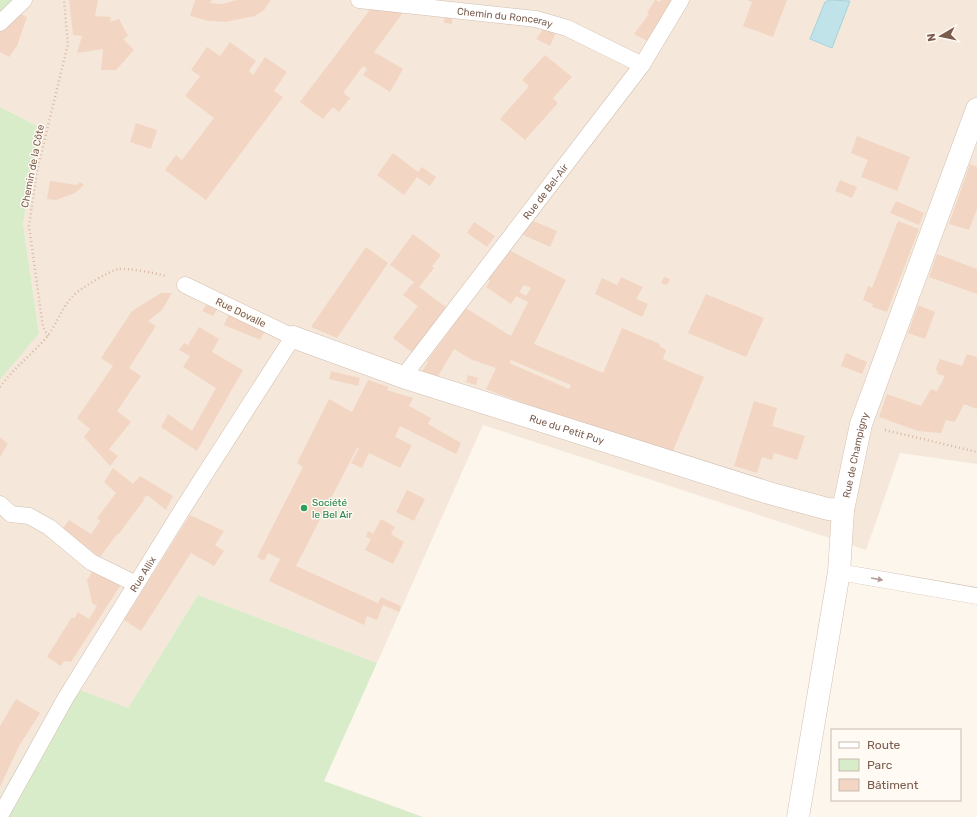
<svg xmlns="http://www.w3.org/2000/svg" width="977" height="817" viewBox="0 0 977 817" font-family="Rubik,sans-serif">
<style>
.residential{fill:#f5e8da}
.green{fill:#d8ecc9}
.water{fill:#bfe3e8;stroke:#a5d3da}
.building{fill:#f3d5c3;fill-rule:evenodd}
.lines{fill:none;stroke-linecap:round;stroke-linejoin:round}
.lane-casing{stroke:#d1beb0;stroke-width:17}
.street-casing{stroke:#d1beb0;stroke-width:23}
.secondary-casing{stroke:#d6c0b0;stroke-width:23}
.path{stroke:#d9b8a5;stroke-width:2.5;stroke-dasharray:1 3;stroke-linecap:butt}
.lane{stroke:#fff;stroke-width:16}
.street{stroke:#fff;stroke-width:22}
.secondary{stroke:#fff;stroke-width:22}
.oneway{fill:#af9d94}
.leisure-dot{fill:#2e9e5b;stroke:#fffaf3;stroke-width:1.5}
.labels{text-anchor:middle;stroke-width:3;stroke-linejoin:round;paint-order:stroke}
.street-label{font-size:10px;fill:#7a5c4d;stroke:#fffaf3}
.leisure-label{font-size:10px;fill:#27864d;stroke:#fffaf3;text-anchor:start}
</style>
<rect width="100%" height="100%" fill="#fdf6ec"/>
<path class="residential" d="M 13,0 L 977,0 L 977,464 L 900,453 L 866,550 L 483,425 L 377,663 L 198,595 L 128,708 L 41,726 L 0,797 L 0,380 L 39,332 L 23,224 L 39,127 L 0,107 L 0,15 Z"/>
<g class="green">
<path d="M 0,0 L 13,0 L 0,15 Z"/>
<path d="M 0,107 L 39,127 L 23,224 L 39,333 L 0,380 Z"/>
<path d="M 198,595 L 377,663 L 324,781 L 423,817 L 0,817 L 0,797 L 64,684 L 128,708 Z"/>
</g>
<path class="water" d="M 830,0 L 850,1 L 832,48 L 810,39 L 825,2 Z"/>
<g class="building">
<path d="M 69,0 L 98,0 L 95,16 L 111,17 L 110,22 L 119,19 L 128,36 L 123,39 L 134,50 L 116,70 L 101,70 L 103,49 L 77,53 L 82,36 L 73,35 Z"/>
<path d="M 195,0 L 212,0 L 210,3 L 222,4 L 237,0 L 271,0 L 264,10 L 255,16 L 225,22 L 209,21 L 190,16 Z"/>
<path d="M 655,0 L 660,2 L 661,0 L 674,0 L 647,41 L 634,34 L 649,14 L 647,13 Z"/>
<path d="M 748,0 L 787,0 L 773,37 L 743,26 L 752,2 Z"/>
<path d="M 372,7 L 404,11 L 374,52 L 403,69 L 390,92 L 363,75 L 367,69 L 363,66 L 343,93 L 350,98 L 339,112 L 333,107 L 323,119 L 300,102 Z"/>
<path d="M 18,13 L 27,17 L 17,46 L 9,57 L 0,52 L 0,31 Z"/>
<path d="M 445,14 L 452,15 L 452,24 L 444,23 Z"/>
<path d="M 546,25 L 557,30 L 550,46 L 536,39 Z"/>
<path d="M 230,42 L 256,61 L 249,71 L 253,75 L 265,57 L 287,72 L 274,91 L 283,97 L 206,200 L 165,170 L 176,155 L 182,160 L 214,118 L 185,96 L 200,76 L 191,70 L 207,47 L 220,56 Z"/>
<path d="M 545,55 L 572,77 L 553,98 L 558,103 L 525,140 L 500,119 L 529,86 L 522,80 Z"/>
<path d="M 136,123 L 157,130 L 151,149 L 130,142 Z"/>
<path d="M 857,136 L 910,157 L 897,191 L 861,177 L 868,160 L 851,153 Z"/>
<path d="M 393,153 L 418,172 L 422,167 L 436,177 L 430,186 L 417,177 L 404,195 L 377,175 Z"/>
<path d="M 970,164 L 977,167 L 977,209 L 969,230 L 949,224 Z"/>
<path d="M 840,180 L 857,187 L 852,198 L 835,191 Z"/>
<path d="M 50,181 L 77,185 L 80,182 L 84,185 L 75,193 L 56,200 L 47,199 Z"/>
<path d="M 896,201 L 924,213 L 919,225 L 890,213 Z"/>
<path d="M 531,220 L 557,231 L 550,247 L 521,234 Z"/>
<path d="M 898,221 L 919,229 L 887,312 L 872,307 L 873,304 L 863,300 L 868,286 L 872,288 Z"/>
<path d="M 474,222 L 495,236 L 487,247 L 467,233 Z"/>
<path d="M 413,234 L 441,255 L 432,266 L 434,268 L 419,287 L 447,308 L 413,353 L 393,338 L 418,306 L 403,295 L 414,282 L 390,265 Z"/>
<path d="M 366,247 L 388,263 L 337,338 L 311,327 Z"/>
<path d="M 509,250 L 566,280 L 534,344 L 603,373 L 622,328 L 660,344 L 659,346 L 666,350 L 663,359 L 704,377 L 672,453 L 599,432 L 486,389 L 496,368 L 470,359 L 454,349 L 436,380 L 420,374 L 428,362 L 427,361 L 466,308 L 511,336 L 528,302 L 516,296 L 511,304 L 486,287 L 490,281 L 488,279 ZM 524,285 L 531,288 L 526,296 L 519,292 ZM 511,360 L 571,385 L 569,389 L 509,363 Z"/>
<path d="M 937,254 L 977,269 L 977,294 L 929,277 Z"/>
<path d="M 621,277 L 643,287 L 636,299 L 648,304 L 642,317 L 595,294 L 602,278 L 617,285 Z"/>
<path d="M 664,277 L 670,279 L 667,285 L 661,283 Z"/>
<path d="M 161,293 L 172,293 L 162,310 L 148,321 L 156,326 L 129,368 L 141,376 L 117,411 L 131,422 L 109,449 L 118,456 L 110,466 L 84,437 L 90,429 L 77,418 L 113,366 L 101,358 L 132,311 Z"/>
<path d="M 706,294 L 764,318 L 746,357 L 688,333 Z"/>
<path d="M 206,305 L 217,309 L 213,316 L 202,311 Z"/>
<path d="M 918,305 L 935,312 L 925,339 L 908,333 Z"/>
<path d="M 229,314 L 266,329 L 260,340 L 224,325 Z"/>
<path d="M 199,327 L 219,339 L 212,352 L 243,370 L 197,451 L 161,427 L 168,414 L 192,431 L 216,388 L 183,367 L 190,356 L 179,350 L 184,343 L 188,345 Z"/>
<path d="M 846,353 L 867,362 L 862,374 L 841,366 Z"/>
<path d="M 967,354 L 977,357 L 977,409 L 964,404 L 955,422 L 946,420 L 941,433 L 918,431 L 879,417 L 887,394 L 921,406 L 931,389 L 937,391 L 945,376 L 938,374 L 936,368 L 940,359 L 962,366 Z"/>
<path d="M 331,371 L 360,378 L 358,386 L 329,379 Z"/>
<path d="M 468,375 L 478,378 L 476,385 L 466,382 Z"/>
<path d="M 368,380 L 389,387 L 387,390 L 413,398 L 409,406 L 431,418 L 428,424 L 461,443 L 456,454 L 400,426 L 395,437 L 412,445 L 400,468 L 369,453 L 362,468 L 351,463 L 359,448 L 357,448 L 296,566 L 378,603 L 381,597 L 401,606 L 399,612 L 383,605 L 377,620 L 367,616 L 364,625 L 269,581 L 280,559 L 268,553 L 264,561 L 257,557 L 303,467 L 297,463 L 329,399 L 352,412 Z"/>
<path d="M 754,401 L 777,408 L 772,426 L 805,436 L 797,460 L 774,453 L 772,460 L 762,457 L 757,473 L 734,466 Z"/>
<path d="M 0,437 L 8,444 L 0,457 Z"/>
<path d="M 113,468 L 133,484 L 140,476 L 173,496 L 166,510 L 147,495 L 143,499 L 144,500 L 118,535 L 117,534 L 100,557 L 61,531 L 69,520 L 91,534 L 100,521 L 97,518 L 116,493 L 104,482 Z"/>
<path d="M 407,490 L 425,499 L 414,521 L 396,512 Z"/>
<path d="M 190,515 L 224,531 L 215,545 L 224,551 L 214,566 L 191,553 L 141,631 L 124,620 Z"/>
<path d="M 381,519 L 395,527 L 391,534 L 404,542 L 393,564 L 365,550 L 371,539 L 366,537 L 368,531 L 373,534 Z"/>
<path d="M 94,569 L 120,586 L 71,662 L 64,661 L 61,666 L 47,657 L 72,617 L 74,619 L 78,612 L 89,619 L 97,606 L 92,603 L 87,580 Z"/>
<path d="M 16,699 L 40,713 L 19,746 L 0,787 L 0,726 Z"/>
</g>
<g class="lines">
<defs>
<g id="lane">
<path id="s1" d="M 359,0 L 536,19 L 567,28 L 642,65"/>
<path d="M 0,23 L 24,0"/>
<path id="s2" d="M 403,377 L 642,65 L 681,0"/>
<path d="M 0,504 L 11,514 L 29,516 L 49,527 L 91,562 L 136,584"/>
<path d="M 839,572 L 977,596"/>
<path id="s3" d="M 0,816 L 65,699 L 182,510 L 293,337 L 185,285"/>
</g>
<g id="street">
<path id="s4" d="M 293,337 L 403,377 L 769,493 L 828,509 L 843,510"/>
</g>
<g id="secondary">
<path id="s5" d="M 798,817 L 839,572 L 843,510 L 861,424 L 977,109"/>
</g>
</defs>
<use href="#lane" class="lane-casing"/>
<use href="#street" class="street-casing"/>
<use href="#secondary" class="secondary-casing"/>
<g class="path">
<path d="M 48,336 L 43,327 L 29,226 L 37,171 L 68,44 L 64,0"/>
<path d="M 0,387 C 13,369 31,355 46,338 C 56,326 61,309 72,297 C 79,289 109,271 119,269 C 127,268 157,273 165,276"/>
<path d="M 885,430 L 977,452"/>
</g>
<use href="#lane" class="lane"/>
<use href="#street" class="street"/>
<use href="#secondary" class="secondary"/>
</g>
<defs><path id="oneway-solid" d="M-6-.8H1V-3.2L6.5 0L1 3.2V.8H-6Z"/></defs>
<use class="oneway" href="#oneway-solid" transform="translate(877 579) rotate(10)"/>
<circle class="leisure-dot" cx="304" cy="508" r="4"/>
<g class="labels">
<g class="street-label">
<text dy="4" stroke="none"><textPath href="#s1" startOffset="147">Chemin du Ronceray</textPath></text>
<text transform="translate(32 166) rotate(-79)" y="4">Chemin de la Côte</text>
<text dy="4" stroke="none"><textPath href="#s2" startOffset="234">Rue de Bel-Air</textPath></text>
<text transform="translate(241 312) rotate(26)" y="4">Rue Dovalle</text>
<text dy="4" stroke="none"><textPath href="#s4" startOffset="289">Rue du Petit Puy</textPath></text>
<text dy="4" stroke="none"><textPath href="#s5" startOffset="367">Rue de Champigny</textPath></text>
<text dy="4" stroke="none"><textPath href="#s3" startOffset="281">Rue Allix</textPath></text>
</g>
<g class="leisure-label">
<text x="312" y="506">Société<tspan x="312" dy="12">le Bel Air</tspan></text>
</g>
</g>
<rect x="831" y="729" width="130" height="72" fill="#fffaf3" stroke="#cabbb1"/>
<rect x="839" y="742" width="20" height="6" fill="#ffffff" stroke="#cabbb1"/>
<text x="867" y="749" font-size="12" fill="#7a5c4d">Route</text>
<rect x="839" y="759" width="20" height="12" fill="#d8ecc9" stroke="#cabbb1"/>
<text x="867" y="769" font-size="12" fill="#7a5c4d">Parc</text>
<rect x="839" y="779" width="20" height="12" fill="#f3d5c3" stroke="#cabbb1"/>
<text x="867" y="789" font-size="12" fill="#7a5c4d">Bâtiment</text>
<g transform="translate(941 36) rotate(261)" stroke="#fffaf3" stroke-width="3" paint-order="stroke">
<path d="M0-3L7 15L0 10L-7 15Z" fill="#7a5c4d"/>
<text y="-6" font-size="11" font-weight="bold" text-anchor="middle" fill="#7a5c4d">N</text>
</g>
</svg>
